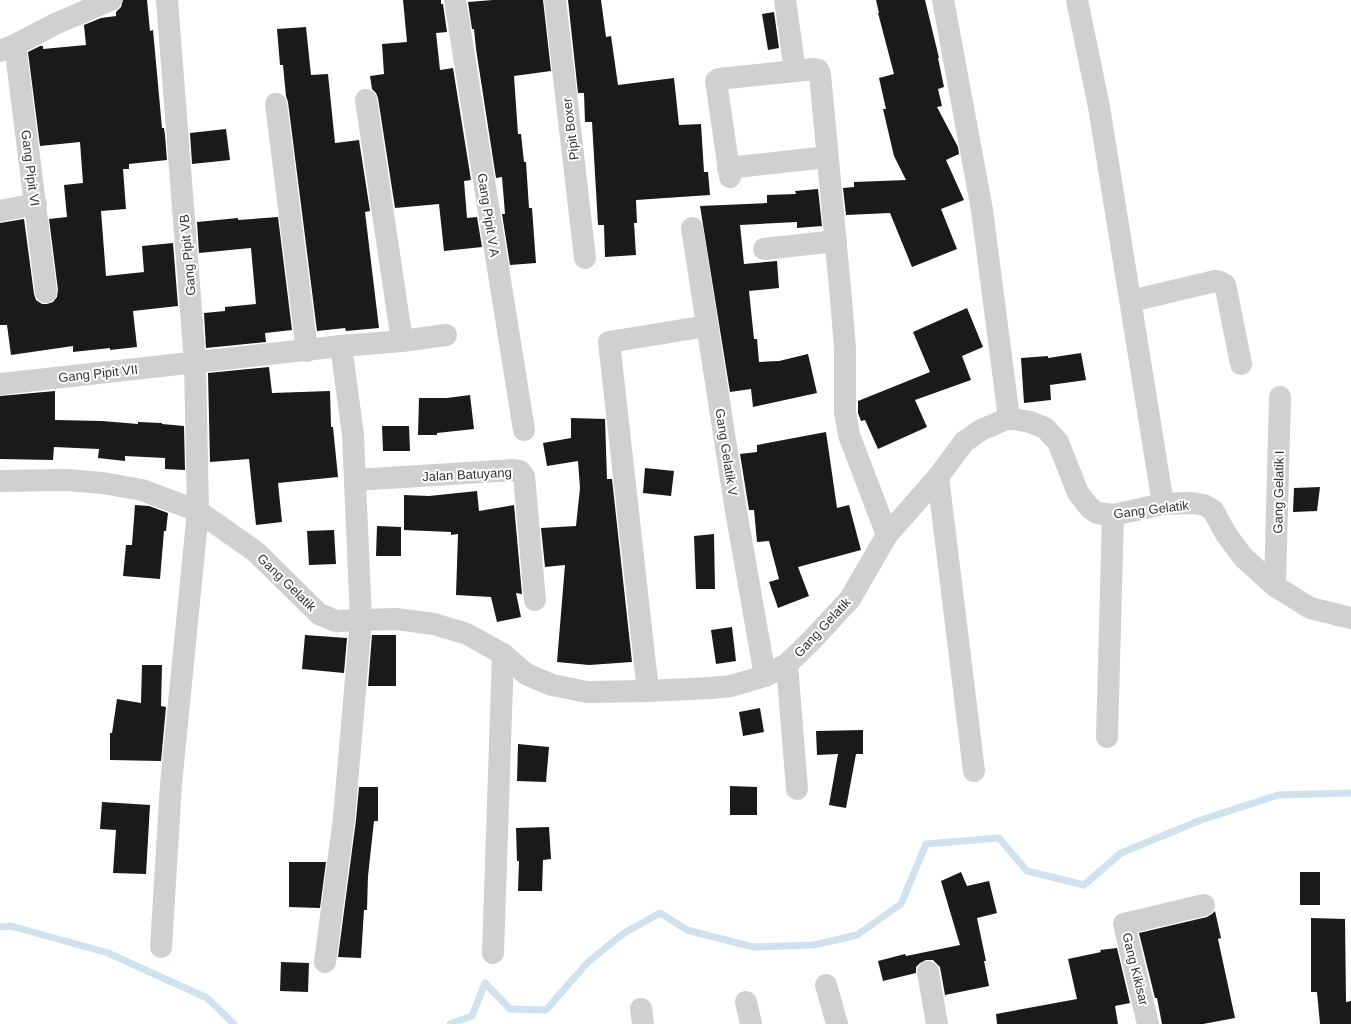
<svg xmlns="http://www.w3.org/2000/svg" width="1351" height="1024" viewBox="0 0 1351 1024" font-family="Helvetica,sans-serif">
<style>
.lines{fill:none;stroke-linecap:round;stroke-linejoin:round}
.stream{stroke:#cfe2ee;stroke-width:7}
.building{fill:#1a1a1a}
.minor{stroke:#d0d0d0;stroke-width:22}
.labels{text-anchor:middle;stroke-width:4;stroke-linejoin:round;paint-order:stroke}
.street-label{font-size:13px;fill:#333;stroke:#fff}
</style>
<rect width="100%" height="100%" fill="#fff"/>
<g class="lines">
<g class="stream">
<path d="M 0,927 L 11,926 L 108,953 L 207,998 L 234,1024"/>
<path d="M 450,1024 L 472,1016 L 485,983 L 510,1009 L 546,1010 L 588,962 L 624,933 L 660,913 L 687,930 L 753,947 L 814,945 L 857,935 L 901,904 L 926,844 L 999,838 L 1027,871 L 1084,885 L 1121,853 L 1201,820 L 1278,795 L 1351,793"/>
</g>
</g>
<g class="building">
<path d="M 123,0 L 147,0 L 150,31 L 153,30 L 162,128 L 164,128 L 165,135 L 167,160 L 129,164 L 129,169 L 123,169 L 126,209 L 101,211 L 106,276 L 144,272 L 142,246 L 173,243 L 178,306 L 133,311 L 137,347 L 110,350 L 110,348 L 73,352 L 73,346 L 11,355 L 7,325 L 0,325 L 0,223 L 24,219 L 34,294 L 36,300 L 42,304 L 47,304 L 53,302 L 57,297 L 58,290 L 49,219 L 67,217 L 64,185 L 83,183 L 80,142 L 40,146 L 28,52 L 40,46 L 43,46 L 43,49 L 86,45 L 84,25 L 101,18 L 116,16 L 116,12 L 121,7 Z"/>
<path d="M 403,0 L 441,0 L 441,4 L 443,4 L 447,32 L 436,33 L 440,70 L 453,68 L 471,180 L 464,181 L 467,218 L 477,217 L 482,247 L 444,251 L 439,204 L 395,208 L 378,98 L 376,93 L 372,89 L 370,76 L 384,74 L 382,44 L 407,42 Z"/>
<path d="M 493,0 L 543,0 L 551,71 L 514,76 L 518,134 L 521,134 L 524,162 L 526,162 L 529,208 L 532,208 L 536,263 L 510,265 L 502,214 L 505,214 L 502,177 L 496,178 L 476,49 L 474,29 L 472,29 L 468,2 Z"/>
<path d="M 568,0 L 601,0 L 606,37 L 611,36 L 618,85 L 674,78 L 679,125 L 701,124 L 704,172 L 708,172 L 710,195 L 636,200 L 637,223 L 634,223 L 636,255 L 605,257 L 604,225 L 598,225 L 592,122 L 585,122 L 584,93 L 578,93 Z"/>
<path d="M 876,0 L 925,0 L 939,58 L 938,58 L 944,87 L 938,89 L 942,106 L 937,107 L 958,147 L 959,154 L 946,160 L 964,200 L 941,209 L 957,249 L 912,267 L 890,213 L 846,215 L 843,188 L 854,187 L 854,182 L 906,180 L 894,156 L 883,109 L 886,109 L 879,78 L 894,74 L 878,13 L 879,13 Z"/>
<path d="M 774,12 L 779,48 L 768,50 L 762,14 Z"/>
<path d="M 306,27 L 311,75 L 328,74 L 335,143 L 359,140 L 370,211 L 365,212 L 379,328 L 346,331 L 345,328 L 317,331 L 288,102 L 286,96 L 283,65 L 280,65 L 277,29 Z"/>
<path d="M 226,129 L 230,160 L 192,164 L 190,133 Z"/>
<path d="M 818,189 L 822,226 L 797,228 L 797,222 L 740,225 L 744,264 L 777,261 L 779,288 L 749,291 L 754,339 L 757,339 L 759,362 L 779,361 L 808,354 L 817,393 L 753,407 L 751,389 L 730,392 L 700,206 L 767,203 L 767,195 L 796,194 L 795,191 Z"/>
<path d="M 278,217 L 292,330 L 265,333 L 266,342 L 206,348 L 204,313 L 225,311 L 225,307 L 256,304 L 251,248 L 199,253 L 197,222 L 238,218 L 238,220 Z"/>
<path d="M 967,308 L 983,347 L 962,356 L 971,380 L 915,400 L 927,427 L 878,449 L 865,420 L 861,421 L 858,413 L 858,401 L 930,372 L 913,332 Z"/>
<path d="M 1081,353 L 1086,380 L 1050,385 L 1051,400 L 1024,403 L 1021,358 L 1048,356 L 1048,358 Z"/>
<path d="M 269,367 L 272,393 L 330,391 L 331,427 L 333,427 L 338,477 L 278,483 L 282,522 L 256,525 L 249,459 L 210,462 L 208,373 Z"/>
<path d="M 55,391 L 55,420 L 102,421 L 138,424 L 138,422 L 162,423 L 162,424 L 184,426 L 185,470 L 165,469 L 165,458 L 125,456 L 125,461 L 98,458 L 99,449 L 54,447 L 53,460 L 0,459 L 0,396 Z"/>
<path d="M 470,395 L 474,429 L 437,433 L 437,435 L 418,435 L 419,398 L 447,398 Z"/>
<path d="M 571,418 L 605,419 L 607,479 L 612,479 L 632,662 L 589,665 L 557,662 L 565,565 L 545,567 L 541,528 L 576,526 L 580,488 L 578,461 L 547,466 L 543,443 L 571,438 Z"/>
<path d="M 382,426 L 409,426 L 410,451 L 383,451 Z"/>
<path d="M 826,432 L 837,508 L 849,505 L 861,550 L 798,567 L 809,596 L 778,608 L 769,582 L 779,579 L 769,541 L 757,542 L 754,510 L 749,510 L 740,454 L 757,452 L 757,445 Z"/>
<path d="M 645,468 L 674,471 L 671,496 L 643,493 Z"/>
<path d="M 1320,487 L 1317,511 L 1293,512 L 1294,488 Z"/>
<path d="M 477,491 L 479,511 L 514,505 L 522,594 L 516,593 L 521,617 L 497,622 L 491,597 L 456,595 L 458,534 L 451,535 L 451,532 L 404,530 L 404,495 L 429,496 Z"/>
<path d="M 135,505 L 149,506 L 168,513 L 166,531 L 164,531 L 160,579 L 123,576 L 126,545 L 132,545 Z"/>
<path d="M 377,526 L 401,527 L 401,556 L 376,556 Z"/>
<path d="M 334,530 L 336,564 L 309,565 L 307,531 Z"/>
<path d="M 714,534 L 715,589 L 696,589 L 694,536 Z"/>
<path d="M 732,627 L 736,661 L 716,664 L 711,630 Z"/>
<path d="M 305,635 L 347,638 L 344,673 L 302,669 Z"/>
<path d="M 372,635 L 396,635 L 396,686 L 368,686 Z"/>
<path d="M 142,665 L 162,665 L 161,706 L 166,707 L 161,761 L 110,760 L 110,733 L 112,733 L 117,699 L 141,703 Z"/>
<path d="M 760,708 L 764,732 L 743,736 L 739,712 Z"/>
<path d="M 863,730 L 863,754 L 856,754 L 846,808 L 829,805 L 838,754 L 817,755 L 816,731 Z"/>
<path d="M 518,744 L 549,747 L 546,782 L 517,781 Z"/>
<path d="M 730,786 L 757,787 L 757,815 L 730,815 Z"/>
<path d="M 359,787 L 378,787 L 378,821 L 374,821 L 368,876 L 367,910 L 364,910 L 361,958 L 338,957 L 356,820 Z"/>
<path d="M 102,802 L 150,805 L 146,874 L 113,873 L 116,830 L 100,829 Z"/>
<path d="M 549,827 L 551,859 L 543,860 L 542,891 L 518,891 L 519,861 L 517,861 L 516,828 Z"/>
<path d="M 289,862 L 326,862 L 320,908 L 289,907 Z"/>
<path d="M 961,872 L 967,886 L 989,881 L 997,913 L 977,918 L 986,961 L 984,961 L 989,986 L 945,995 L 940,967 L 933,960 L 926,960 L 920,963 L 916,967 L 916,973 L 883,981 L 878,961 L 905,954 L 906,956 L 960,945 L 941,881 Z"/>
<rect x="1300" y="872" width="20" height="33"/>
<path d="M 1215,911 L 1221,938 L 1218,939 L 1235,1018 L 1203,1024 L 1162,1024 L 1157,998 L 1155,998 L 1139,933 L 1207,917 L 1212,914 Z"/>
<path d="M 1311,918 L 1345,919 L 1346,1002 L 1351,1001 L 1351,1024 L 1320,1024 L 1317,992 L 1311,992 Z"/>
<path d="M 1117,948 L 1130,1003 L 1115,1006 L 1118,1024 L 997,1024 L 996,1014 L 1077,999 L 1068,959 L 1101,952 L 1100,950 Z"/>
<path d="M 281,962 L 309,963 L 308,992 L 280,991 Z"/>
</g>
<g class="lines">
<g class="minor">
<path d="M 455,0 L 524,430"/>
<path d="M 555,0 L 585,258"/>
<path d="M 785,0 L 795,71"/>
<path d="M 943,0 L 982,210 L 1009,418"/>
<path d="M 1077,0 L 1099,107 L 1163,504"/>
<path d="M 15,45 L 46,292"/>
<path d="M 0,51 L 15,45 L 55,24 L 111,0"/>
<path d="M 366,100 L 402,341"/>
<path d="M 276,104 L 307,351"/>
<path d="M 728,168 L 827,157"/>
<path d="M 730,177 L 716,81 L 719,79 L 814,69 L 818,70 L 820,74 L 842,310 L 845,349 L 845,412 L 849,435 L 887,535"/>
<path d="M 0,211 L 36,204"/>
<path d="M 692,228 L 736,511 L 765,676"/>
<path d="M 764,249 L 836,241"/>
<path d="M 1131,301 L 1215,281 L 1220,282 L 1225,285 L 1227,294 L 1241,364"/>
<path d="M 0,384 L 341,346 L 402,341 L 446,335"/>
<path d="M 938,477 L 974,771"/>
<path d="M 355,480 L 514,470 L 520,471 L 524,476 L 535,600"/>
<path d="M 0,481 L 66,480 L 103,483 L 142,490 L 198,511 L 256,552 L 319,614 L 336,621 L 396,619 L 434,624 L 467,634 L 503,654 L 526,674 L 552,685 L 587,692 L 648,691 L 711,688 L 731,686 L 765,676 L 787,664 L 811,641 L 850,599 L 887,535 L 938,477 L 964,442 L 981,430 L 1009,418 L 1030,422 L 1045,428 L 1058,442 L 1078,493 L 1090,508 L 1097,513 L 1113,515 L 1163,504 L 1192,503 L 1204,505 L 1213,510 L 1226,534 L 1243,557 L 1275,586 L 1310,608 L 1351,618"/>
<path d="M 1275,586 L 1280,397"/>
<path d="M 787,664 L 797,789"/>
<path d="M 648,691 L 609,342 L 707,326"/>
<path d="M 1107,737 L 1113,515"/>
<path d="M 161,947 L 171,784 L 198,511 L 195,363 L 167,0"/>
<path d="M 493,953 L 503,654"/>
<path d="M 325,962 L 344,818 L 361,620 L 353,435 L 341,346"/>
<path d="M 928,972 L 937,1024"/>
<path d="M 826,985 L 837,1024"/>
<path d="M 746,1002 L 751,1024"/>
<path d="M 641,1009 L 643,1024"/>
<path d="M 1148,1024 L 1124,924 L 1204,905"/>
</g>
</g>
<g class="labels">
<g class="street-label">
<text transform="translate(570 129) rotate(-97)" y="5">Pipit Boxer</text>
<text transform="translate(31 168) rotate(83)" y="5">Gang Pipit VI</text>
<text transform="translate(489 215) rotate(81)" y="5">Gang Pipit V A</text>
<text transform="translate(187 255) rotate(-95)" y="5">Gang Pipit VB</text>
<text transform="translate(98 373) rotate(-6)" y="5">Gang Pipit VII</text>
<text transform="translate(727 452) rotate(81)" y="5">Gang Gelatik V</text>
<text transform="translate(467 474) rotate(-3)" y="5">Jalan Batuyang</text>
<text transform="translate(1278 492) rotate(-89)" y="5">Gang Gelatik I</text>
<text transform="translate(1151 509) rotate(-7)" y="5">Gang Gelatik</text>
<text transform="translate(287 582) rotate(44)" y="5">Gang Gelatik</text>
<text transform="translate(822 627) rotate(-47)" y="5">Gang Gelatik</text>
<text transform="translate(1136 969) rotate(76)" y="5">Gang Kikisar</text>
</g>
</g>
</svg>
